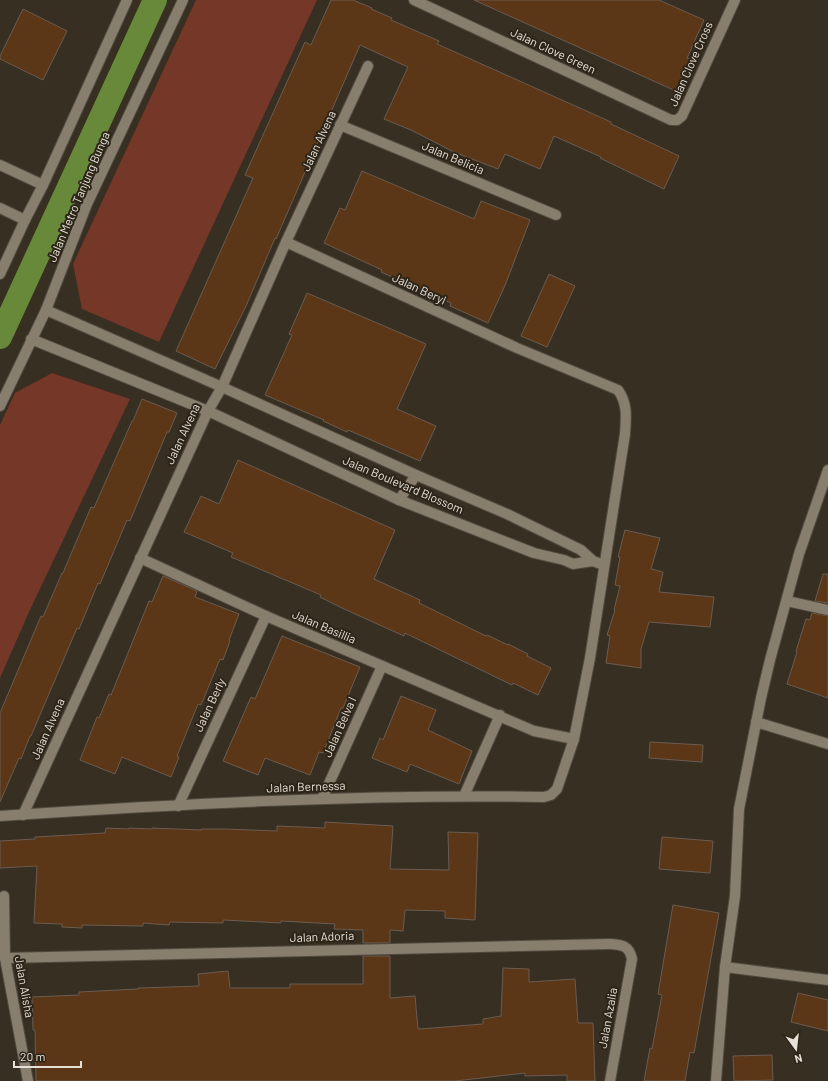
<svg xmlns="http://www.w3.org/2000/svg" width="828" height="1081" viewBox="0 0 828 1081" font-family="Barlow,sans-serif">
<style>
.green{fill:#743728}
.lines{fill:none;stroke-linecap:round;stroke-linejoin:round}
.canal{stroke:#688939;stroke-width:24}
.building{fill:#5b3617;stroke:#6b5c51}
.minor-casing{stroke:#524b40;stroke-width:12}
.secondary-casing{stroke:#524b40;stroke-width:12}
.minor{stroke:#877e6e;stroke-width:10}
.secondary{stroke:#877e6e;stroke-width:10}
.labels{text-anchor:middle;stroke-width:4;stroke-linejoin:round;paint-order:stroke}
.street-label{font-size:12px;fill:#e5e0d8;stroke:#2d2518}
</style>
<rect width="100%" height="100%" fill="#372f21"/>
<g class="green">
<path d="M 196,0 L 317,0 L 159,342 L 82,309 L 73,264 Z"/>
<path d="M 52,373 L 130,399 L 29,612 L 0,678 L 0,425 L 15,393 Z"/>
</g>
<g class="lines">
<path class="canal" d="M 0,337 L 155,0"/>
</g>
<g class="building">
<path d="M 331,0 L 353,0 L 372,8 L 371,9 L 392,18 L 391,20 L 439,41 L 437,44 L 611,122 L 611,124 L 679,156 L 664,189 L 600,158 L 601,157 L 554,136 L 540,169 L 505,154 L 498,169 L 454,152 L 411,130 L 384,119 L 408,67 L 360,45 L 276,239 L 275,238 L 246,306 L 215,369 L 176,351 L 253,178 L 245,175 L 305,42 L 311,45 Z"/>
<path d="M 474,0 L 659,0 L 704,20 L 687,58 L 692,60 L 678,92 Z"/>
<path d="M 23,9 L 67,31 L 43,80 L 0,59 L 0,56 Z"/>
<path d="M 362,171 L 474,219 L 481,201 L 530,220 L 506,283 L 488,323 L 450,306 L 451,303 L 381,272 L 382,270 L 324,243 L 340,208 L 345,210 Z"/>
<path d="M 549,274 L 575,286 L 547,347 L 521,336 Z"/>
<path d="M 307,293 L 426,344 L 397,409 L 436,426 L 420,461 L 348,430 L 347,432 L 323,421 L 324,420 L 265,395 L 292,335 L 289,334 Z"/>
<path d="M 142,399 L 177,413 L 169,432 L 167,432 L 130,521 L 127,520 L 100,584 L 98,583 L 79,629 L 77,628 L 31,736 L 30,736 L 21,759 L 19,758 L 0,802 L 0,713 L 41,616 L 43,617 L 62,573 L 63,573 L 91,507 L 94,508 L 132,421 L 133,421 Z"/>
<path d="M 238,460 L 395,530 L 374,579 L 420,600 L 419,603 L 486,636 L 487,635 L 508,645 L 508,644 L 528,654 L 527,656 L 551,668 L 538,695 L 513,683 L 512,685 L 405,633 L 404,636 L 342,608 L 320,597 L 321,595 L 231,557 L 233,553 L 184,532 L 201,496 L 219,504 Z"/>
<path d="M 625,530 L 660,538 L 651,569 L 663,572 L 659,592 L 714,597 L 710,627 L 649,622 L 641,649 L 641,668 L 606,663 L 610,636 L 607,635 L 615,610 L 614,610 L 620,586 L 615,585 L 620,557 L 618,557 Z"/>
<path d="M 823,574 L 828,574 L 828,603 L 815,601 Z"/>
<path d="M 163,576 L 197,591 L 195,597 L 239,614 L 229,640 L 230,641 L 223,660 L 220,659 L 201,705 L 198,704 L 177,756 L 179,757 L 171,777 L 122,757 L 115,774 L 80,760 L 97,717 L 99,718 L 109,694 L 111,695 L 149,601 L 152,602 Z"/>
<path d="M 812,613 L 828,616 L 828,698 L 787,684 L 797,652 L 796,651 L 806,619 L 810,620 Z"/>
<path d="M 282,636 L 360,667 L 343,708 L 341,708 L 323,753 L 319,752 L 310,775 L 265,758 L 258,775 L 223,761 L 251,697 L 255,699 Z"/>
<path d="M 401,696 L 436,710 L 428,730 L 472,751 L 459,784 L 410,764 L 407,772 L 372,758 L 380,738 L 383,740 Z"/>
<path d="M 650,742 L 703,745 L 702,762 L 649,758 Z"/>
<path d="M 325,822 L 393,826 L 390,869 L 449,870 L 448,832 L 478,833 L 475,920 L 445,918 L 445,911 L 405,910 L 403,931 L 390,930 L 390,943 L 363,943 L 363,930 L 334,929 L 335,924 L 281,921 L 281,923 L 223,920 L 223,923 L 170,922 L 169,925 L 143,923 L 143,926 L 82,925 L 82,928 L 62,927 L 62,924 L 34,923 L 37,866 L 0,868 L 0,841 L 35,839 L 35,837 L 105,833 L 106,828 L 129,829 L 129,828 L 152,829 L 152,828 L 201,830 L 201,829 L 224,829 L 277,831 L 277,826 L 325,828 Z"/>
<path d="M 662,837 L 713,841 L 710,873 L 659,869 Z"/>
<path d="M 673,905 L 719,913 L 694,1053 L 690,1052 L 685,1081 L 644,1081 L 650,1048 L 652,1049 L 662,995 L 658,994 Z"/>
<path d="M 363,956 L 390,956 L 390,998 L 415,996 L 418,1029 L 420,1029 L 483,1024 L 483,1019 L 501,1016 L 503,968 L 529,969 L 529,982 L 575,979 L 578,1023 L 593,1023 L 595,1081 L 567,1081 L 567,1075 L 525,1076 L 525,1073 L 455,1081 L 36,1081 L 35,1030 L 33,1030 L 32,997 L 79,995 L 79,992 L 138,989 L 138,988 L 199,986 L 198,974 L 228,971 L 230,988 L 290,988 L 290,984 L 363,984 Z"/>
<path d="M 798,993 L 828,1000 L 828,1031 L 791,1022 Z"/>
<path d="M 772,1055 L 773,1080 L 734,1081 L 733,1056 Z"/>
</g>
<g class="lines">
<defs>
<g id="minor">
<path d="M 414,0 L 671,120 L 677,120 L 682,116 L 735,0"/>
<path d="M 340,125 L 556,215"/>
<path d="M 0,165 L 43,185"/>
<path d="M 0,208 L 25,220"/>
<path d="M 46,310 L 222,387 L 416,475 L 507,514 L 581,550 L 593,561 L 604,565"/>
<path d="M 31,339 L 208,411 L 399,500 L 534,553 L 564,560 L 573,564 L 593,561"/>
<path d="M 399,500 L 416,475"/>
<path d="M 140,558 L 266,616 L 534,731 L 574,739"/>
<path d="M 787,601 L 828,610"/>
<path d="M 756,722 L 828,744"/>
<path d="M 464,796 L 500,715"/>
<path d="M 322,799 L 382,666"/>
<path d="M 178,806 L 266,616"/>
<path d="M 23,815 L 208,411 L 222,387 L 286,242 L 368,66"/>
<path d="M 0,816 C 181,804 362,794 544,797 L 551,795 L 557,789 L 574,739 L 590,658 L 625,434 C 626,418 628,404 618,390 L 517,348 L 286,242"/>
<path d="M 4,896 L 5,958 L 28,1081"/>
<path d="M 5,958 L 609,944 C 622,945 629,945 632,959 L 610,1081"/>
<path d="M 725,967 L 828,980"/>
<path d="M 716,1081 L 725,967 L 735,896 L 739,809 L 761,698 L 770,660 L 799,554 L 828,470"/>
</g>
<g id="secondary">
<path d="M 0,274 L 25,220 L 43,185 L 127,0"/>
<path d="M 0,406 L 46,310 L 87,204 L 183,0"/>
</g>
</defs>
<use href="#minor" class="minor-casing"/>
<use href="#secondary" class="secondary-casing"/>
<use href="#minor" class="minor"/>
<use href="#secondary" class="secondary"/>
</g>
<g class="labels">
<g class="street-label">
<text transform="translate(553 51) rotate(25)" y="4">Jalan Clove Green</text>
<text transform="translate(691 64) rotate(-66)" y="4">Jalan Clove Cross</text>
<text transform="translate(319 141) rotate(-65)" y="4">Jalan Alvena</text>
<text transform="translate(453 158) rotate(23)" y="4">Jalan Belicia</text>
<text transform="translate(79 197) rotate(-67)" y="4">Jalan Metro Tanjung Bunga</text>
<text transform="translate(419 289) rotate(25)" y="4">Jalan Beryl</text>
<text transform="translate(183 434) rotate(-65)" y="4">Jalan Alvena</text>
<text transform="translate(403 485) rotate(23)" y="4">Jalan Boulevard Blossom</text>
<text transform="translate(324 627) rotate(23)" y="4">Jalan Basillia</text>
<text transform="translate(210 705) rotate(-65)" y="4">Jalan Berly</text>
<text transform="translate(340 727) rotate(-66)" y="4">Jalan Belva I</text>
<text transform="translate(48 729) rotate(-66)" y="4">Jalan Alvena</text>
<text transform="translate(306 787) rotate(-2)" y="4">Jalan Bernessa</text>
<text transform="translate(322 937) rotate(-2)" y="4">Jalan Adoria</text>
<text transform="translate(24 987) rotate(80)" y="4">Jalan Alisha</text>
<text transform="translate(608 1018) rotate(-80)" y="4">Jalan Azalia</text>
</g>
</g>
<g transform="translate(796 1049) rotate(165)" stroke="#2d2518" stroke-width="3" paint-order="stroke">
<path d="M0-3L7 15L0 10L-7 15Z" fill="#e5e0d8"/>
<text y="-6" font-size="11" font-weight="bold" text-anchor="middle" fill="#e5e0d8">N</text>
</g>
<path d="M14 1061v6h67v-6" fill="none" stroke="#e5e0d8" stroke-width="2"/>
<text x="20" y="1061" font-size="12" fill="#e5e0d8" stroke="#2d2518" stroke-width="3" paint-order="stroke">20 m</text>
</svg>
